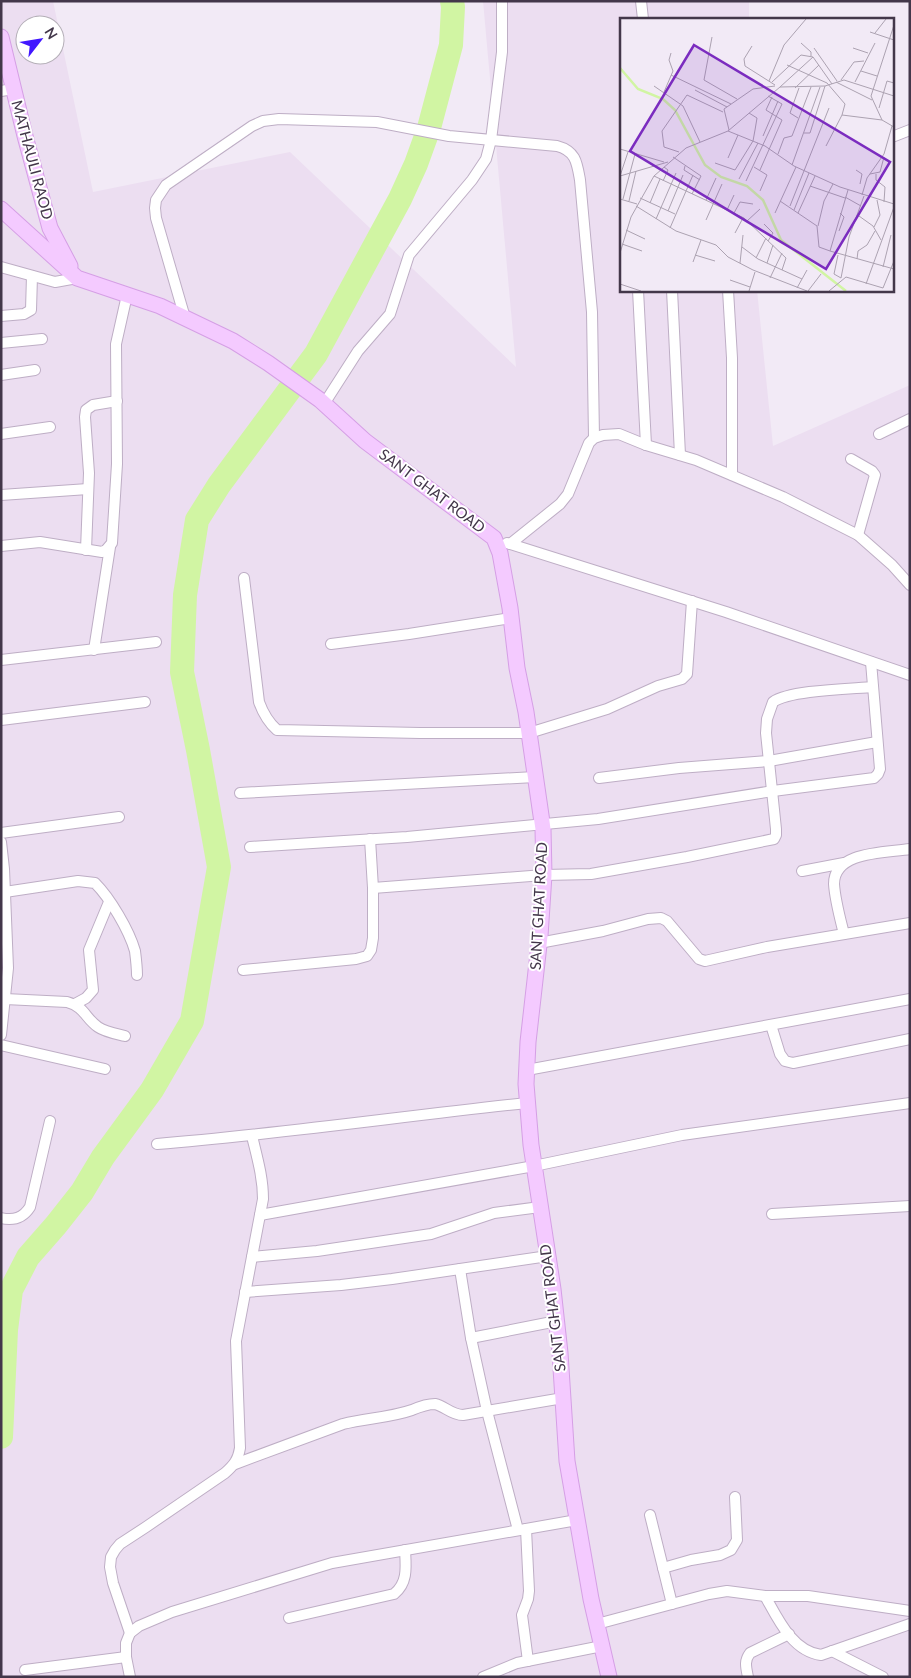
<svg xmlns="http://www.w3.org/2000/svg" width="911" height="1678" viewBox="0 0 911 1678" font-family="Lato,sans-serif">
<style>
.residential{fill:#ecdef1;fill-rule:evenodd}
.lines{fill:none;stroke-linecap:round;stroke-linejoin:round}
.river{stroke:#d1f5a3;stroke-width:24}
.street-casing{stroke:#beaec5;stroke-width:12}
.secondary-casing{stroke:#d59fe5;stroke-width:17}
.street{stroke:#fff;stroke-width:10}
.secondary{stroke:#f4caff;stroke-width:15}
.labels{text-anchor:middle;stroke-width:4;stroke-linejoin:round;paint-order:stroke}
.street-label{font-size:15px;fill:#43374a;stroke:#fff}
.inset-river{fill:none;stroke:#d1f5a3;stroke-width:2.5}
.inset-road{fill:none;stroke:#aca2b1;stroke-width:1}
.view{fill:#7b2cbf;fill-opacity:0.15;stroke:#7b2cbf;stroke-width:2.5}
.inset-edge{fill:none;stroke:#43374a;stroke-width:2.5}
</style>
<rect width="100%" height="100%" fill="#f2eaf6"/>
<path class="residential" d="M 1,1 L 53,1 L 93,192 L 290,152 L 516,367 L 483,1 L 749,1 L 749,19 L 621,19 L 621,290 L 757,290 L 773,446 L 910,385 L 910,1677 L 1,1677 ZM 25,25 L 55,25 L 55,55 L 25,55 Z"/>
<g class="lines">
<path class="river" d="M 1,1437 L 6,1330 L 11,1290 L 28,1257 L 56,1225 L 82,1192 L 103,1157 L 152,1090 L 192,1021 L 219,867 L 198,750 L 182,672 L 185,595 L 197,520 L 219,485 L 316,354 L 400,199 L 416,164 L 429,128 L 451,45 L 453,7 L 452,1"/>
<defs>
<g id="street">
<path d="M 641,1 L 643,19"/>
<path d="M 1,91 L 13,89"/>
<path d="M 892,137 L 910,130"/>
<path d="M 1,267 L 55,282 L 77,278"/>
<path d="M 638,290 L 646,445"/>
<path d="M 672,290 L 680,455"/>
<path d="M 728,290 L 732,358 L 732,475"/>
<path d="M 1,316 L 24,314 L 31,310 L 32,276"/>
<path d="M 185,318 L 156,218 L 155,208 L 156,200 L 166,185 L 252,126 L 263,121 L 279,119 L 377,122 L 449,136 L 557,146 C 576,151 577,163 580,180 L 592,312 L 594,438"/>
<path d="M 1,343 L 42,339"/>
<path d="M 1,375 L 35,370"/>
<path d="M 324,404 L 358,351 L 390,314 L 409,255 L 472,180 L 486,159 L 491,140 L 502,52 L 502,1"/>
<path d="M 1,434 L 50,427"/>
<path d="M 879,434 L 910,419"/>
<path d="M 851,459 L 872,471 L 875,475 L 858,535"/>
<path d="M 1,495 L 88,489"/>
<path d="M 507,543 L 726,612 L 910,675"/>
<path d="M 510,544 L 560,504 L 568,494 L 589,443 L 594,438 L 603,435 L 619,434 L 646,445 L 696,460 L 783,497 L 858,535 L 892,565 L 910,585"/>
<path d="M 1,546 L 40,542 L 102,552 L 106,550 L 112,543 L 117,464 L 116,344 L 127,295"/>
<path d="M 86,550 L 89,473 L 85,417 L 86,410 L 93,405 L 117,401"/>
<path d="M 244,578 L 259,702 C 263,713 268,722 277,730 L 420,733 L 529,733 L 607,709 L 658,686 L 682,679 L 687,674 L 692,601"/>
<path d="M 331,644 L 409,634 L 511,618"/>
<path d="M 94,650 L 110,547"/>
<path d="M 1,660 L 156,642"/>
<path d="M 1,720 L 145,702"/>
<path d="M 599,778 L 679,768 L 769,761 L 877,742"/>
<path d="M 240,793 L 535,777"/>
<path d="M 1,833 L 119,817"/>
<path d="M 1,842 L 4,869 L 8,968 L 1,1035"/>
<path d="M 250,847 L 407,837 L 598,819 L 773,791 L 874,778 L 878,774 L 880,769 L 871,662"/>
<path d="M 802,871 L 844,863"/>
<path d="M 373,888 L 544,875 L 591,874 L 687,857 L 774,839 L 776,835 L 776,829 L 766,733 L 767,719 L 773,702 C 790,690 850,689 873,687"/>
<path d="M 5,892 L 78,881 L 95,883 C 110,898 129,930 135,951 C 136,959 137,967 137,975"/>
<path d="M 844,934 C 840,918 835,900 834,884 C 834,851 885,853 910,849"/>
<path d="M 539,943 L 603,931 L 648,919 L 661,918 L 667,921 L 699,959 L 705,961 L 767,947 L 910,923"/>
<path d="M 243,970 L 356,959 L 367,956 L 371,950 L 373,938 L 373,888 L 370,839"/>
<path d="M 5,999 L 67,1002 C 85,1007 85,1018 98,1027 C 105,1032 117,1034 125,1036"/>
<path d="M 75,1004 L 86,998 L 93,990 L 89,950 L 109,902"/>
<path d="M 771,1025 L 780,1054 L 785,1061 L 793,1063 L 910,1039"/>
<path d="M 1,1045 L 105,1069"/>
<path d="M 527,1070 L 910,999"/>
<path d="M 157,1144 C 281,1134 404,1116 527,1103"/>
<path d="M 772,1214 L 910,1206"/>
<path d="M 260,1215 L 534,1166 L 682,1135 L 910,1103"/>
<path d="M 1,1218 C 14,1221 23,1218 30,1207 L 50,1121"/>
<path d="M 252,1257 L 317,1251 L 431,1234 L 494,1213 L 540,1207"/>
<path d="M 460,1269 L 471,1338 L 487,1411 L 518,1530"/>
<path d="M 245,1292 L 341,1285 L 392,1279 L 548,1256"/>
<path d="M 471,1338 L 557,1321"/>
<path d="M 235,1464 L 343,1424 C 366,1418 389,1418 412,1410 C 419,1407 427,1404 435,1404 C 445,1406 451,1415 463,1415 L 563,1398"/>
<path d="M 650,1515 L 672,1604"/>
<path d="M 526,1529 L 529,1591 L 528,1599 L 522,1615 L 528,1661"/>
<path d="M 663,1568 L 691,1560 L 720,1555 L 731,1550 L 737,1540 L 735,1497"/>
<path d="M 765,1596 C 778,1619 792,1651 821,1655 L 910,1624"/>
<path d="M 289,1618 L 394,1594 C 408,1583 406,1567 405,1550"/>
<path d="M 597,1624 L 709,1594 L 727,1591 L 765,1596 L 808,1596 L 910,1611"/>
<path d="M 130,1633 L 113,1583 L 110,1567 L 111,1557 L 115,1550 L 120,1544 L 146,1527 L 225,1473 C 234,1465 238,1460 240,1448 L 236,1341 L 263,1199 C 263,1177 257,1157 252,1136"/>
<path d="M 832,1651 L 883,1677"/>
<path d="M 25,1670 L 126,1657"/>
<path d="M 130,1677 L 126,1657 L 126,1643 L 130,1633 L 139,1626 L 172,1612 L 332,1563 L 577,1520"/>
<path d="M 483,1677 L 517,1663 L 602,1646"/>
<path d="M 748,1677 C 746,1667 744,1661 750,1653 L 789,1634"/>
</g>
<g id="secondary">
<path d="M 1,37 L 25,136 L 50,228 L 70,266"/>
<path d="M 1,209 L 77,278 L 160,306 L 233,341 L 268,363 L 320,400 L 365,441 L 494,538 L 500,553 L 510,608 L 517,668 L 526,712 L 543,829 L 544,875 L 540,936 L 528,1042 L 526,1084 L 531,1145 L 553,1289 L 560,1353 L 567,1461 L 591,1599 L 609,1677"/>
</g>
</defs>
<use href="#street" class="street-casing"/>
<use href="#secondary" class="secondary-casing"/>
<use href="#street" class="street"/>
<use href="#secondary" class="secondary"/>
</g>
<g class="labels">
<g class="street-label">
<text transform="translate(32 160) rotate(75)" y="5">MATHAULI RAOD</text>
<text transform="translate(432 491) rotate(37)" y="5">SANT GHAT ROAD</text>
<text transform="translate(539 906) rotate(-87)" y="5">SANT GHAT ROAD</text>
<text transform="translate(553 1308) rotate(-97)" y="5">SANT GHAT ROAD</text>
</g>
</g>
<g transform="translate(620 18)">
<rect width="274" height="274" fill="#f2eaf6"/>
<path class="inset-river" d="M 0,50 L 18,71 L 43,81 L 55,92 L 85,147 L 101,159 L 127,168 L 143,182 L 161,222 L 226,273"/>
<path class="inset-road" d="M 274,7 L 251,78 L 262,102 L 274,109M 250,14 L 274,22M 255,15 L 266,1M 92,19 L 84,62 L 117,81M 181,25 L 191,34 L 191,38M 132,28 L 124,41 L 125,48 L 155,67M 194,30 L 217,63M 233,30 L 248,35M 167,47 L 207,65 L 225,86 L 222,97M 241,53 L 257,58M 51,57 L 111,86M 221,62 L 234,44 L 244,43M 149,63 L 164,27 L 186,1M 152,64 L 181,37 L 193,39M 216,64 L 252,82M 235,64 L 255,25M 34,68 L 63,88 L 80,124M 160,69 L 193,39 L 212,66M 175,70 L 199,47M 75,72 L 107,89M 44,74 L 53,53 L 49,42 L 51,35M 259,90 L 267,63 L 274,65M 178,100 L 170,95 L 179,70M 109,112 L 104,91 L 133,71 L 155,68M 108,113 L 160,69 L 205,68 L 224,62 L 274,78M 184,115 L 190,115 L 205,68M 143,118 L 158,83M 206,128 L 222,97 L 262,102M 0,131 L 44,144M 59,134 L 44,129 L 42,113 L 67,77 L 103,94M 158,136 L 164,120 L 172,118 L 191,69M 53,139 L 81,158 L 72,176M 108,140 L 118,117M 95,145 L 115,152 L 133,123 L 135,112 L 137,100 L 129,95M 172,147 L 200,69M 65,148 L 64,152 L 80,162M 134,149 L 147,157 L 140,173M 140,152 L 162,102 L 146,92 L 152,79M 236,152 L 242,156 L 240,166M 250,156 L 260,154 L 264,139M 256,156 L 256,162 L 265,169 L 264,184M 0,158 L 48,144M 0,158 L 8,134M 34,158 L 124,200 L 166,240 L 162,252M 119,161 L 138,125M 43,163 L 48,152 L 44,149M 126,163 L 162,86 L 148,78M 190,168 L 225,180M 228,172 L 210,233 L 274,251M 242,177 L 247,160 L 264,136 L 272,108M 225,179 L 241,188M 20,180 L 55,196M 0,181 L 17,186M 3,181 L 15,136M 86,182 L 96,160M 9,183 L 16,153M 160,183 L 197,208 L 199,229 L 210,233M 30,185 L 40,161M 16,188 L 56,213 L 96,227 L 108,239 L 133,252 L 187,273M 170,188 L 209,90M 107,192 L 114,177M 174,192 L 189,155M 48,193 L 63,157M 114,195 L 120,184 L 133,186M 155,195 L 176,149M 178,195 L 195,158M 239,198 L 253,208 L 261,222M 36,201 L 56,155M 86,202 L 102,166M 127,203 L 140,191M 144,206 L 153,215 L 148,223M 198,208 L 204,183 L 213,166M 254,209 L 260,197 L 257,182M 50,210 L 73,157M 6,212 L 25,221M 219,213 L 224,199 L 220,195M 115,215 L 123,200M 2,226 L 22,233M 122,229 L 138,241 L 182,261M 0,235 L 11,199 L 34,158 L 66,130 L 108,113 L 145,128 L 174,148 L 220,169 L 274,186M 75,237 L 95,243M 218,237 L 214,256 L 221,260 L 229,219 L 244,178M 136,240 L 146,220M 237,241 L 238,233 L 247,227 L 255,213M 73,244 L 81,222M 120,245 L 123,217M 147,245 L 153,227M 263,249 L 271,217M 150,260 L 162,235M 110,262 L 130,269M 0,266 L 21,273M 246,266 L 274,189M 177,270 L 187,252M 129,273 L 135,254M 188,273 L 201,256M 209,273 L 226,259 L 263,270 L 274,243"/>
<path class="view" d="M 74,27 L 270,144 L 206,251 L 10,133 Z"/>
<rect width="274" height="274" class="inset-edge"/>
</g>
<rect width="911" height="1678" fill="none" stroke="#43374a" stroke-width="5"/>
<g transform="translate(40 40) rotate(59)"><circle r="24" fill="#ffffff" stroke="#b4afb7"/>
<path d="M0-4L9 19L0 12L-9 19Z" fill="#4217ff"/>
<text y="-8" font-size="14" font-weight="bold" text-anchor="middle" fill="#43374a">N</text>
</g>
</svg>
